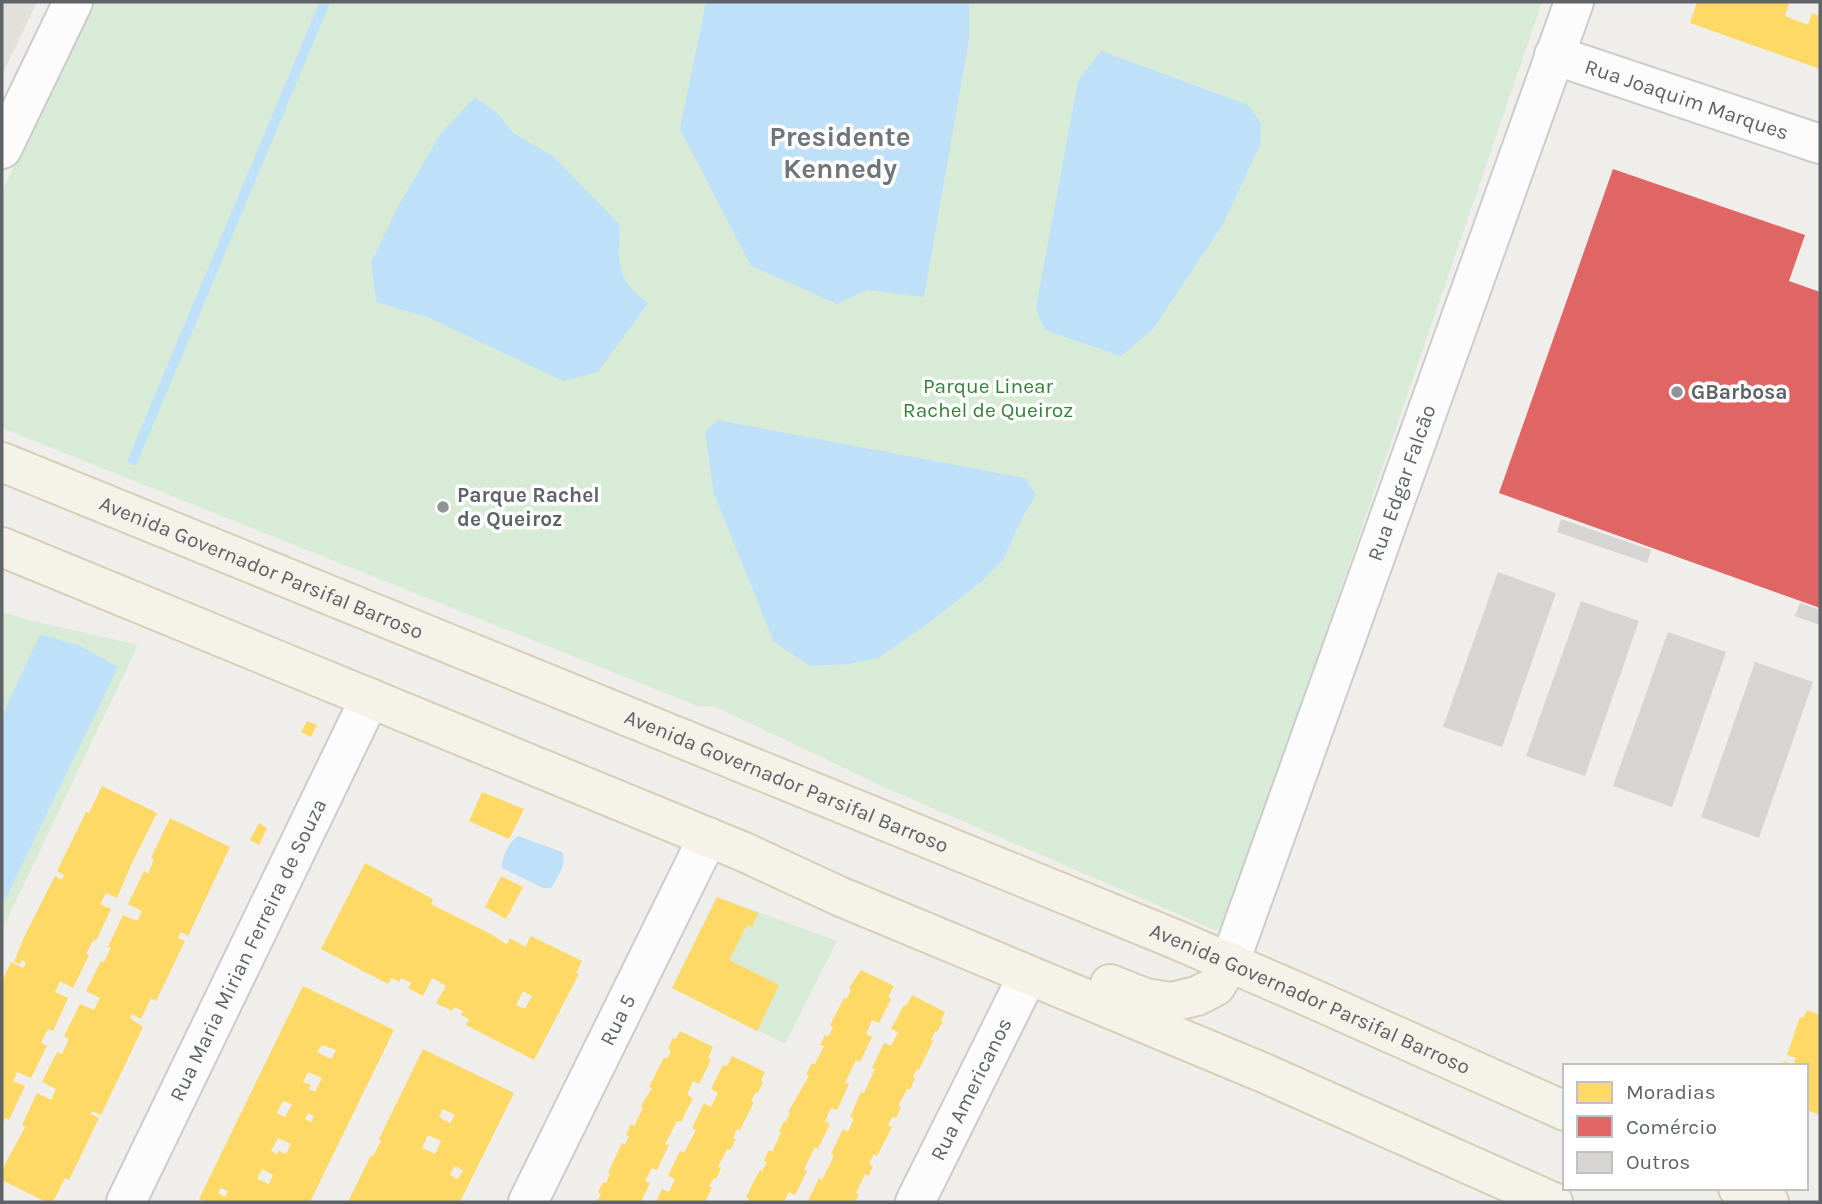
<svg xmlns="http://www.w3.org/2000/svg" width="1822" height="1204" viewBox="0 0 1822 1204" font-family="Karla,sans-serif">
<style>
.education{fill:#e2e0da}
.green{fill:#d8ebd6}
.water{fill:#bfe0f9}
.homes{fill:#ffd966;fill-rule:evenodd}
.shops{fill:#e06666}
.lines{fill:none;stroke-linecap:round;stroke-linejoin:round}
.stream{stroke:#bfe0f9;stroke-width:10}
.building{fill:#d6d5d3}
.minor-casing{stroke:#cbcccc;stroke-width:42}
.major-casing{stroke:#d7ceb8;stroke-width:42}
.minor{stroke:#fdfcfc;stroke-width:38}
.major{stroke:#f4f2e9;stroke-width:38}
.poi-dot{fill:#919496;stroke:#fff;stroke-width:2.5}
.labels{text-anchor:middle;stroke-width:7;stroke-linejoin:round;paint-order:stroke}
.street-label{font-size:21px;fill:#5f6368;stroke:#fff}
.park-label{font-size:21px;fill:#348238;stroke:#fff}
.poi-label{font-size:21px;font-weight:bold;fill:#5f6368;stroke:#fff;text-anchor:start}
.district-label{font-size:28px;font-weight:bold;fill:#70757a;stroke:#fff}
</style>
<rect width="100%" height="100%" fill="#efeeea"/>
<path class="education" d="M 2,2 L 37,2 L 2,75 Z"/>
<g class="green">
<path d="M 94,2 L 1542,2 L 1225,926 L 1215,930 L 886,788 L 714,706 L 698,706 L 2,428 L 2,191 Z"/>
<path d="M 2,612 L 33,621 L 138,645 L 2,930 Z"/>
<path d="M 717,897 L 837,941 L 785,1044 L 672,988 Z"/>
</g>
<g class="water">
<path d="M 706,2 L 969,2 L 969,39 L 924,297 L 867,290 L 837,304 L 751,266 L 680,129 Z"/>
<path d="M 1101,51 L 1248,105 L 1261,123 L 1260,145 L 1222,226 L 1153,329 L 1121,356 L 1047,331 L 1042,324 L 1036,308 L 1078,81 Z"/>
<path d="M 475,97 L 498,114 L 513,133 L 553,156 L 620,225 C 618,263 615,279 648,303 L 598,372 L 563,381 L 427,317 L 376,302 L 371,263 L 397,208 L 441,133 Z"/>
<path d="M 717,420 L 1025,478 L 1036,495 L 1021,520 L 1003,560 L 982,581 L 930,622 L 878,658 L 849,664 L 810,666 L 774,642 L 714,494 L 705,432 Z"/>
<path d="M 40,634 L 80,646 L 118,667 L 2,906 L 2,716 Z"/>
<path d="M 518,836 L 562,852 C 568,863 557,878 551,888 L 543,888 L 502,868 C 501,859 509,841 518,836 Z"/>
</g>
<g class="homes">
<path d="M 1697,2 L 1781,2 L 1789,4 L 1785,16 L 1808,25 L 1812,13 L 1820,16 L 1820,69 L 1690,23 Z"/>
<path d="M 307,721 L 317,725 L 311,737 L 301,732 Z"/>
<path d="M 102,786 L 157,813 L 131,865 L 117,898 L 106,893 L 100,904 L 111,909 L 96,941 L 94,939 L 86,954 L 89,955 L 73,988 L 60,981 L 55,992 L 68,998 L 53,1031 L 48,1029 L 41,1043 L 47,1046 L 31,1078 L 17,1072 L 13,1081 L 25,1086 L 9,1120 L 5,1118 L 2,1125 L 2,981 L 11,962 L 23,968 L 26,963 L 22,960 L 20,964 L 14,962 L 24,937 L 55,876 L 62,880 L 64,875 L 57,871 L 86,812 L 89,813 Z"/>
<path d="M 482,792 L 524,809 L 509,839 L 469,821 Z"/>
<path d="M 170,818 L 230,847 L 188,936 L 181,932 L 178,938 L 185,941 L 156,1001 L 151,998 L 141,1019 L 132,1014 L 130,1018 L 143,1027 L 101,1115 L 92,1111 L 91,1114 L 99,1118 L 69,1180 L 65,1178 L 53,1202 L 46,1202 L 2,1180 L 2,1170 L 25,1127 L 22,1125 L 37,1093 L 51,1100 L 56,1089 L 42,1082 L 57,1052 L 62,1054 L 69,1039 L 64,1036 L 80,1004 L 94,1010 L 100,998 L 86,991 L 101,961 L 104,962 L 111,948 L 108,947 L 123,915 L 137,921 L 142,911 L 128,904 L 144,871 L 148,874 L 154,859 L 151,858 Z"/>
<path d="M 259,823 L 267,828 L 259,845 L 250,840 Z"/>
<path d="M 365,863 L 433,899 L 431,904 L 491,934 L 507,945 L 510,938 L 525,947 L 531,936 L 582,961 L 576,973 L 579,974 L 534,1060 L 466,1025 L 469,1019 L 461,1015 L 463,1011 L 454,1007 L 452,1011 L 436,1003 L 446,986 L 432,978 L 423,996 L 408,988 L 412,983 L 401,978 L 399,982 L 391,978 L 388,984 L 321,949 ZM 523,991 L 532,996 L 525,1009 L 516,1005 Z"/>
<path d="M 501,876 L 523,887 L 506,919 L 485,907 Z"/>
<path d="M 717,897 L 758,913 L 752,927 L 747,925 L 729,960 L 779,985 L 757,1031 L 672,988 Z"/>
<path d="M 861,970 L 894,986 L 888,997 L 891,999 L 879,1023 L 872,1020 L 866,1034 L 872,1037 L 860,1062 L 856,1060 L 845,1083 L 849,1084 L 837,1110 L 831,1108 L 825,1121 L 830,1124 L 818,1149 L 815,1147 L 804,1169 L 807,1171 L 795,1195 L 789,1192 L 784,1202 L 747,1202 L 749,1199 L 746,1197 L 760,1170 L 762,1171 L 767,1162 L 764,1160 L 769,1150 L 772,1152 L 781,1133 L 779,1131 L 784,1121 L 786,1122 L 790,1113 L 788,1112 L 809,1076 L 806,1074 L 812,1063 L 815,1064 L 824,1046 L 820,1045 L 825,1035 L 828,1037 L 833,1027 L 830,1025 L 844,998 L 847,999 L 851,989 L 849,988 Z"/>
<path d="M 303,986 L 394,1030 L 310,1202 L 205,1202 L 199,1199 ZM 322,1045 L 336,1050 L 331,1059 L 317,1052 ZM 308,1072 L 322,1078 L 315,1092 L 309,1089 L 311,1085 L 303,1082 ZM 283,1101 L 292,1104 L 285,1117 L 277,1113 ZM 308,1113 L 314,1116 L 311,1122 L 305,1119 ZM 278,1138 L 291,1144 L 286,1154 L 279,1151 L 277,1154 L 271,1151 ZM 262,1169 L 273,1175 L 269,1184 L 257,1179 ZM 221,1188 L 228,1191 L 225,1197 L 218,1193 Z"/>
<path d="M 912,995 L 945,1012 L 941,1020 L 943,1021 L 937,1032 L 935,1031 L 931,1040 L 933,1041 L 919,1070 L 917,1069 L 913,1077 L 915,1078 L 910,1090 L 907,1089 L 898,1106 L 901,1107 L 896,1118 L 892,1117 L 888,1125 L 892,1127 L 877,1156 L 874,1154 L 869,1164 L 873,1166 L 868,1176 L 865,1174 L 856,1193 L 859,1194 L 855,1202 L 808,1201 L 819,1178 L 822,1180 L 834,1156 L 831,1154 L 843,1129 L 848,1132 L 854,1118 L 850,1117 L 861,1092 L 864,1093 L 875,1069 L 872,1068 L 884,1043 L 891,1046 L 898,1032 L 891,1029 L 904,1005 L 906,1006 Z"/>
<path d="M 1807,1010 L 1820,1015 L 1820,1115 L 1806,1110 L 1806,1066 L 1782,1066 L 1784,1061 L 1793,1065 L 1796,1058 L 1787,1055 L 1800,1017 L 1803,1018 Z"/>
<path d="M 680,1031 L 713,1047 L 708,1058 L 711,1060 L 699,1084 L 693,1081 L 687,1095 L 693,1098 L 681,1122 L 677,1121 L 665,1144 L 669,1145 L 657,1170 L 652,1168 L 645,1181 L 650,1183 L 641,1202 L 599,1202 L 597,1201 L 601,1194 L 598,1192 L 603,1182 L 606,1183 L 610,1174 L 608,1173 L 622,1143 L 625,1145 L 629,1136 L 626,1135 L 631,1124 L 634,1126 L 643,1108 L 641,1106 L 652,1088 L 649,1087 L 664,1057 L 667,1059 L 671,1050 L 668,1048 L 673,1038 L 676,1039 Z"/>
<path d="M 423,1049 L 514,1093 L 505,1111 L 460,1202 L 348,1202 L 371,1155 L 373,1156 L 381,1141 L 379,1139 ZM 443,1109 L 455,1115 L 450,1123 L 439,1117 ZM 428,1135 L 441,1141 L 435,1154 L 422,1148 ZM 454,1166 L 463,1170 L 458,1179 L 450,1175 Z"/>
<path d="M 732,1056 L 765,1072 L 761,1080 L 763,1082 L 758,1093 L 756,1092 L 751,1101 L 754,1102 L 740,1130 L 737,1129 L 733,1138 L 736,1139 L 730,1150 L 727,1149 L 718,1167 L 721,1168 L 716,1179 L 714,1178 L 709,1186 L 712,1188 L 705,1202 L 656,1202 L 662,1189 L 669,1192 L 675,1179 L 668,1176 L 680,1151 L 684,1153 L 696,1130 L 692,1128 L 704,1103 L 711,1107 L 718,1093 L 711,1089 L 723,1065 L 727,1066 Z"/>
</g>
<path class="shops" d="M 1613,169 L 1805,235 L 1789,281 L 1820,292 L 1820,608 L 1499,493 Z"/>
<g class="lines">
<path class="stream" d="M 133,460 L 325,2"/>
</g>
<g class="building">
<path d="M 1561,519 L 1651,550 L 1647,563 L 1557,532 Z"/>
<path d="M 1498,572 L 1556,593 L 1502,747 L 1443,727 Z"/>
<path d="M 1581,601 L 1639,621 L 1585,776 L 1526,756 Z"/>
<path d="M 1800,603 L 1820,610 L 1820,625 L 1795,616 Z"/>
<path d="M 1668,632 L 1726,652 L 1672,807 L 1613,786 Z"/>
<path d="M 1755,662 L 1813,682 L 1759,838 L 1701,817 Z"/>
</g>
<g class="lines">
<defs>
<g id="minor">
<path id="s1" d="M 1554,55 L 1820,144"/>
<path d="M 2,149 L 73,2"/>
<path id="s2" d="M 1230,962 L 1574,2"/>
<path id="s3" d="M 126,1202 L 370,698"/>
<path id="s4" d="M 528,1202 L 708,837"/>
<path id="s5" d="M 915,1202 L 1028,975"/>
</g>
<g id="major">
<path id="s6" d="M 2,462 L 1170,937 L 1300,993 L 1565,1111"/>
<path d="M 2,547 L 744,852 L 839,896 L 1264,1073 L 1553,1202"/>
<path d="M 1110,984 L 1145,998 L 1171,1002 L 1197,996 L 1216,986 L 1230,962"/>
<path d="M 1738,1188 L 1769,1202"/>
</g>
</defs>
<use href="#minor" class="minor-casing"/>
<use href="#major" class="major-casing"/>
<use href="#minor" class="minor"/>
<use href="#major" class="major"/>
</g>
<g class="poi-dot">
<circle cx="1677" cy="392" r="7"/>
<circle cx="443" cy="507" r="7"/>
</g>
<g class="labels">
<g class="street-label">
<text dy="7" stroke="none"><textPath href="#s1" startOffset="140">Rua Joaquim Marques</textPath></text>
<text dy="7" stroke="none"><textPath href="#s2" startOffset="509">Rua Edgar Falcão</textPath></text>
<text dy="7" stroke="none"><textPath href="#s6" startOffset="280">Avenida Governador Parsifal Barroso</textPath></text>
<text dy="7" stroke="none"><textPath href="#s6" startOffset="847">Avenida Governador Parsifal Barroso</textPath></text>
<text dy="7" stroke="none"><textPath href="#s3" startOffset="280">Rua Maria Mirian Ferreira de Souza</textPath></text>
<text dy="7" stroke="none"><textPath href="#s6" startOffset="1414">Avenida Governador Parsifal Barroso</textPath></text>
<text dy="7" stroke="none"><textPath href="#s4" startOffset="203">Rua 5</textPath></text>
<text dy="7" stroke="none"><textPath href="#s5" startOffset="126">Rua Americanos</textPath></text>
</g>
<g class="park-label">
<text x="988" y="393">Parque Linear<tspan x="988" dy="24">Rachel de Queiroz</tspan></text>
</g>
<g class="poi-label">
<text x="1691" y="399">GBarbosa</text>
<text x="457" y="502">Parque Rachel<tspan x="457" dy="24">de Queiroz</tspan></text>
</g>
<g class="district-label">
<text x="840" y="146">Presidente<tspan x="840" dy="32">Kennedy</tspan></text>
</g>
</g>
<rect width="1822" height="1204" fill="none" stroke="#5f6368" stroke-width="7"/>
<rect x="1563" y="1064" width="245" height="126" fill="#ffffff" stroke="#bfc1c3" stroke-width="2"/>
<rect x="1577" y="1082" width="35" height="21" fill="#ffd966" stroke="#bfc1c3" stroke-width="2"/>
<text x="1626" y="1099" font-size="21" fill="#5f6368">Moradias</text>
<rect x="1577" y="1116" width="35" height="21" fill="#e06666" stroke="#bfc1c3" stroke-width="2"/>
<text x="1626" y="1134" font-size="21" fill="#5f6368">Comércio</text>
<rect x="1577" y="1152" width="35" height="21" fill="#d6d5d3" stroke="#bfc1c3" stroke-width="2"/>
<text x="1626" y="1169" font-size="21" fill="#5f6368">Outros</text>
</svg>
